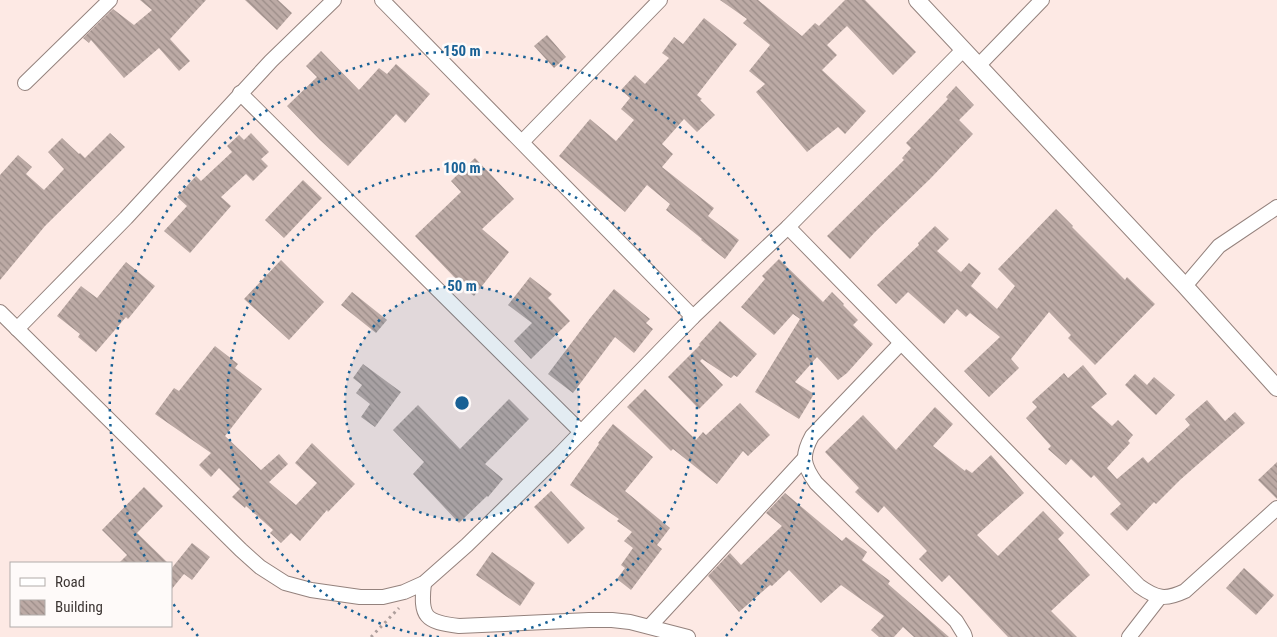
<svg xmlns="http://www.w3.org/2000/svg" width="1277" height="637" viewBox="0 0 1277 637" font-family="'Roboto Condensed',sans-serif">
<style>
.building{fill:url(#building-back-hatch)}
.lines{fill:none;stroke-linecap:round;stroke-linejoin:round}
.minor-casing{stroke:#94827d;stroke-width:16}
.tertiary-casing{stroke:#94827d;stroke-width:18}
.path{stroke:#ae9f9c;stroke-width:3;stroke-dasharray:2.5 4;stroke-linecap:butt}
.minor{stroke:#fff;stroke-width:14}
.tertiary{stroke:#fff;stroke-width:16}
.ring{fill:none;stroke:#196195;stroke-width:2.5;stroke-dasharray:2.5 5}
.centre{fill:#196195;stroke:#fefaf9;stroke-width:2.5}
.ring-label{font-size:15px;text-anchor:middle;font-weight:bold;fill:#196195;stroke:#fefaf9;stroke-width:5;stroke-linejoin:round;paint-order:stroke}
</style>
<defs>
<pattern id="building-back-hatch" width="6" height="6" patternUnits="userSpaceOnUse" patternTransform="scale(1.25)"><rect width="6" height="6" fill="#bcaaa5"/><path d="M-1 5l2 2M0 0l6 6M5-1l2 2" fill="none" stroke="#9a8b87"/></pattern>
</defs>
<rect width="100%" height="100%" fill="#fde9e4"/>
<g class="building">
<path d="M 140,0 L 206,0 L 170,39 L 190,61 L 179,71 L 159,48 L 124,78 L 91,40 L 89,43 L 83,38 L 113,9 L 134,25 L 152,10 Z"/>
<path d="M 245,0 L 278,0 L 292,13 L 277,30 Z"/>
<path d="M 720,0 L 758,0 L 802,36 L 815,23 L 819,26 L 845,0 L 865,0 L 916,52 L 893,75 L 847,26 L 827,45 L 837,55 L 822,70 L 866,111 L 845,134 L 838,127 L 807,152 L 756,92 L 765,84 L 749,71 L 770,45 L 743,23 L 747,19 Z"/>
<path d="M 704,18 L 737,44 L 697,95 L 702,99 L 700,100 L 715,115 L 697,132 L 684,119 L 662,144 L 673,154 L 662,167 L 714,208 L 708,216 L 739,240 L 725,259 L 701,240 L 702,239 L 666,210 L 670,204 L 647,185 L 625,212 L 559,156 L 590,119 L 616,141 L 634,120 L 621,109 L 630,98 L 621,90 L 635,75 L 645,84 L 669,58 L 662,53 L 674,37 L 683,44 Z"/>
<path d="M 547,35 L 566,57 L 554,68 L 534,46 Z"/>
<path d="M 321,51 L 359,90 L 379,68 L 387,74 L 396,64 L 430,94 L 405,123 L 396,114 L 348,166 L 320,140 L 287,106 L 317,77 L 306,66 Z"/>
<path d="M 956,86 L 974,105 L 959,120 L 973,134 L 930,179 L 875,232 L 850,259 L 827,236 L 904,160 L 902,158 L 911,148 L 906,143 L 948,99 L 946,97 Z"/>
<path d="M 110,133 L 125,147 L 45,226 L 0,280 L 0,175 L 18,155 L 32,167 L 26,174 L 44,190 L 64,169 L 48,152 L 62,138 L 79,154 L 80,153 L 85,158 Z"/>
<path d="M 251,133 L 269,152 L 261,159 L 268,166 L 253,181 L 246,174 L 221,197 L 231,206 L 190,253 L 164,231 L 187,206 L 177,197 L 196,176 L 201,181 L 232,152 L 227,146 L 239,135 L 244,140 Z"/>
<path d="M 475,158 L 514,199 L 482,229 L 509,252 L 474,296 L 453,280 L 455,278 L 415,236 L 461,192 L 451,181 Z"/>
<path d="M 303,180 L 322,198 L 284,238 L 265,220 Z"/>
<path d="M 1056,209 L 1073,226 L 1072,227 L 1125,280 L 1127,277 L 1155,304 L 1095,365 L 1068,338 L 1071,335 L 1049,312 L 1011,359 L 1019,368 L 989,397 L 964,371 L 1000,337 L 970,313 L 966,317 L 957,309 L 944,324 L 908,292 L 896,304 L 877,285 L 919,245 L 918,243 L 935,226 L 949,239 L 937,251 L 961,272 L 969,263 L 981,273 L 971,286 L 997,309 L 1015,286 L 998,269 Z"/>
<path d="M 779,259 L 823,302 L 832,292 L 844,304 L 843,305 L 858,320 L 853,325 L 873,344 L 847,373 L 838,380 L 817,357 L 795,382 L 814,394 L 799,419 L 755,392 L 800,319 L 793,314 L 774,335 L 741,307 L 765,279 L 762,276 Z"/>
<path d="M 281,260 L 298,277 L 324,302 L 289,340 L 244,299 Z"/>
<path d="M 126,262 L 155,286 L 128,319 L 126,317 L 96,352 L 78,337 L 80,334 L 57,316 L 81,286 L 97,298 Z"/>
<path d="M 530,277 L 552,294 L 548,298 L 570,321 L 531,359 L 514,341 L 532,323 L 508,305 Z"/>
<path d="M 614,289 L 650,319 L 646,323 L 653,329 L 634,353 L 615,337 L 573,393 L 548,374 L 591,317 Z"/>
<path d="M 352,292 L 387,320 L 376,333 L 341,305 Z"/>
<path d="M 720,321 L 757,354 L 737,377 L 734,375 L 731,378 L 702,359 L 700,361 L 723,385 L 699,409 L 668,377 L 700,345 L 699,344 Z"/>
<path d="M 215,346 L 238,364 L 235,368 L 262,389 L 225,436 L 261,470 L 279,454 L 288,464 L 269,482 L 296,505 L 317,483 L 295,463 L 312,443 L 355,484 L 328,512 L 327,510 L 300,541 L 291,533 L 281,543 L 270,533 L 273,530 L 246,506 L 245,508 L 232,497 L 240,489 L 219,468 L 211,477 L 199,465 L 211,453 L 155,414 L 174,388 L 179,391 Z"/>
<path d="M 363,364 L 401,392 L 375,427 L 361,417 L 370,404 L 356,393 L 362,385 L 353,378 Z"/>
<path d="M 1083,365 L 1107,394 L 1091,407 L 1112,426 L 1118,420 L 1133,435 L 1128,441 L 1130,443 L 1107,468 L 1117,479 L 1143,457 L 1148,463 L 1190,425 L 1185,419 L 1207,400 L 1225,421 L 1235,412 L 1245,423 L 1180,480 L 1156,504 L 1154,502 L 1127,531 L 1110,514 L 1121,504 L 1094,475 L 1091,478 L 1071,459 L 1066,465 L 1048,449 L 1051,446 L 1026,418 L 1037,407 L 1032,402 L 1052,384 L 1064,373 L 1068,378 Z"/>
<path d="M 1135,374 L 1147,385 L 1154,377 L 1175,395 L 1156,415 L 1125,385 Z"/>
<path d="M 645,389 L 696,440 L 703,432 L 706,435 L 740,403 L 770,435 L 748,456 L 743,451 L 717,484 L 673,449 L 671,451 L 627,407 Z"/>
<path d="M 509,399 L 529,419 L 485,464 L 503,479 L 488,497 L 487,496 L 459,523 L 413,474 L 424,462 L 393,430 L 418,405 L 460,449 Z"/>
<path d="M 935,407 L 953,424 L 933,446 L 965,471 L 966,469 L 972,473 L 991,455 L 1024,493 L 977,535 L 998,556 L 1043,511 L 1064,533 L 1058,539 L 1090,575 L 1051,611 L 1077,637 L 1008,637 L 949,575 L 942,582 L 919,559 L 927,551 L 884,506 L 878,513 L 855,492 L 859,488 L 825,452 L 863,415 L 896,450 Z"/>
<path d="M 613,424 L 653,457 L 625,491 L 670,528 L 657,545 L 662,549 L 631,590 L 617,579 L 625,568 L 621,565 L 633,548 L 624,541 L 632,532 L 617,521 L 619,519 L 570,485 L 599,444 L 598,443 Z"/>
<path d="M 1277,462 L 1277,499 L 1258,480 Z"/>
<path d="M 144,487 L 163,506 L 137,533 L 168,563 L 119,563 L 127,555 L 102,530 Z"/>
<path d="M 551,491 L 585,528 L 568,544 L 534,507 Z"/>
<path d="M 785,493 L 842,541 L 846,537 L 867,552 L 862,560 L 890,581 L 888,584 L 949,637 L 914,637 L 903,627 L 894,637 L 879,637 L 871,630 L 884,616 L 841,585 L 821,603 L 789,570 L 772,586 L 770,585 L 739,612 L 708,576 L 730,553 L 741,565 L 782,526 L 766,513 Z"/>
<path d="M 192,543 L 210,557 L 192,580 L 184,574 L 171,590 L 171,569 Z"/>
<path d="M 492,552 L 535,583 L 520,606 L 476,575 Z"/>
<path d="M 1244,568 L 1274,595 L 1256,615 L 1226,588 Z"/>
</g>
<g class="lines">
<defs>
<g id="minor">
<path d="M 382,0 L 693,317"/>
<path d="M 978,66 L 1042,0"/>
<path d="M 25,83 L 110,0"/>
<path d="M 240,93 L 581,432"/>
<path d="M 522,142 L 660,0"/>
<path d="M 788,227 L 1139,586 C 1157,599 1166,600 1185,591 L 1277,508"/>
<path d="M 1185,286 L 1219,246 L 1277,207"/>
<path d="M 0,312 L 241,550 L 260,567 L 285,583 L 311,590 L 360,597 L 383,597 L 404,592 L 424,583 L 467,545 L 559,455 L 693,317 L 788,227 L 963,50"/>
<path d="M 17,329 L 126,218 L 271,61 L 334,0"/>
<path d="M 901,343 L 812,436 C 801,456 803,465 816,483 L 956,621 L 964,634 L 965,637"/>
<path d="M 424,583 C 420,617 425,622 459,626 L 589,620 L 612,620 L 630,622 L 688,637"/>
<path d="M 650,626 L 804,459"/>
<path d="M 1129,637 L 1160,597"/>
</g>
<path id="tertiary" d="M 917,0 L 1185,286 L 1277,388"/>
</defs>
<use href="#minor" class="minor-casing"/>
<use href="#tertiary" class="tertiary-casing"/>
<path class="path" d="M 371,637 L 399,608"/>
<use href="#minor" class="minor"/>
<use href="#tertiary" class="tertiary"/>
</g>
<circle cx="462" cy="403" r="117" fill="#196195" fill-opacity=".12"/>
<g class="ring">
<circle cx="462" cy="403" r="117"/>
<path d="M439 637A235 235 0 1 1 485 637"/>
<path d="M198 636A352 352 0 0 1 172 602M148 563A352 352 0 1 1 726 636"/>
</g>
<circle cx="462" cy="403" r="8" class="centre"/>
<g class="ring-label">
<text x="462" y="56">150 m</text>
<text x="462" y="173">100 m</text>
<text x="462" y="291">50 m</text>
</g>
<rect x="10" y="562" width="162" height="65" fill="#fefaf9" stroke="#b1acaa"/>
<rect x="20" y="578" width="25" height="8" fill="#ffffff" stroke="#b1acaa"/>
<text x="55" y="587" font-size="15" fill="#3d3634">Road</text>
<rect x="20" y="600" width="25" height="15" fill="url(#building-back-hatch)" stroke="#b1acaa"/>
<text x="55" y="612" font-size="15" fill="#3d3634">Building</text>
</svg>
